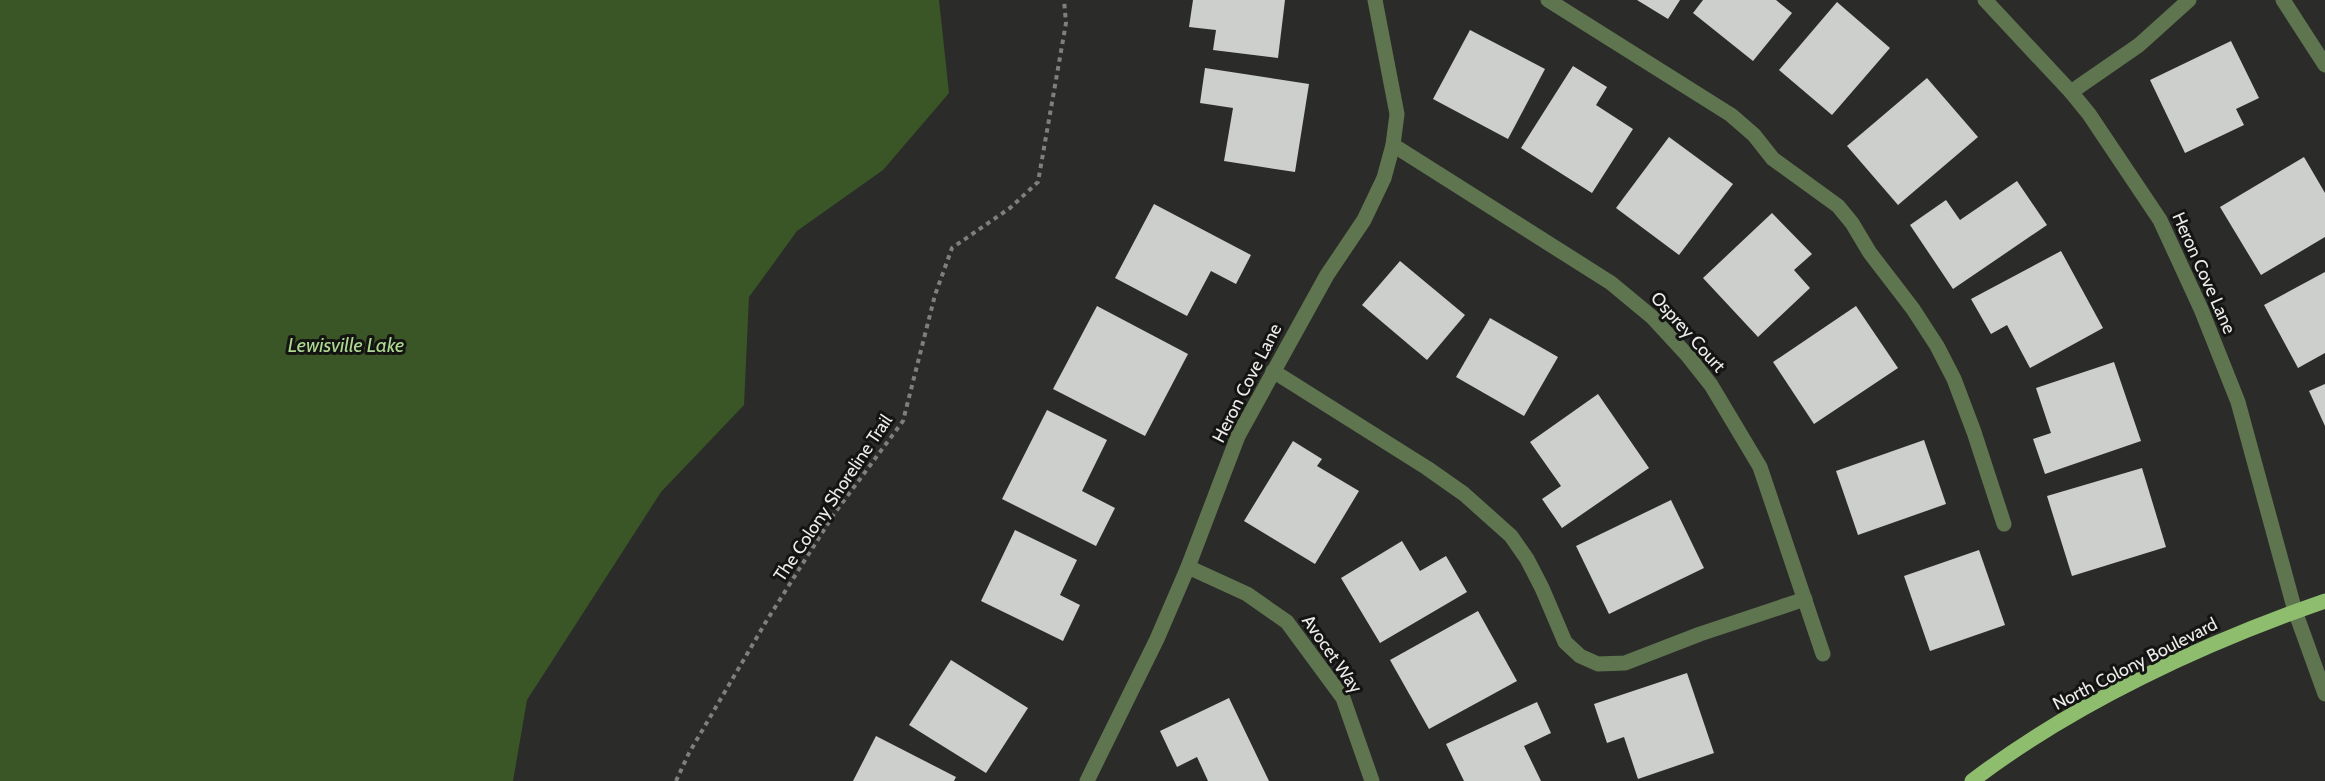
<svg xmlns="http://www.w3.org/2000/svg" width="2325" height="781" viewBox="0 0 2325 781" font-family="Cabin,sans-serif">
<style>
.water{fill:#3a5526}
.building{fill:#cdcfcc}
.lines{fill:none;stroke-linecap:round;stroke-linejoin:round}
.path{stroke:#7f807e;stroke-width:4;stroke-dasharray:4.5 4.5;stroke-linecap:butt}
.minor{stroke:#5e754f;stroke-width:15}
.major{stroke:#8fbd6e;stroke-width:15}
.labels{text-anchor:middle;stroke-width:6;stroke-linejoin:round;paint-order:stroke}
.street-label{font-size:18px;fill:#ecedeb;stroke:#141413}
.water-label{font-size:20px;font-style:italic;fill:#add88f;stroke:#141413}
</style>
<rect width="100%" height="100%" fill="#2b2c2a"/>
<path class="water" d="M 0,0 L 939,0 L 949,93 L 883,170 L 797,231 L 749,297 L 744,405 L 661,492 L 527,700 L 513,781 L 0,781 Z"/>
<g class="building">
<path d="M 1193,0 L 1285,0 L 1278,58 L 1213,50 L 1216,30 L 1189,27 Z"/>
<path d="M 1637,0 L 1680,0 L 1668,19 Z"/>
<path d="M 1703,0 L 1776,0 L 1792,13 L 1753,61 L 1693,13 Z"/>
<path d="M 1837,2 L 1890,48 L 1832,115 L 1779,70 Z"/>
<path d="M 1470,30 L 1545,69 L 1508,139 L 1433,99 Z"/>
<path d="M 2231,41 L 2259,98 L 2236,109 L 2244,125 L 2185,153 L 2150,80 Z"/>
<path d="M 1573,66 L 1607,87 L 1596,105 L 1633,129 L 1592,193 L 1521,148 Z"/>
<path d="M 1205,68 L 1309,84 L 1295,172 L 1224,161 L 1233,108 L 1200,103 Z"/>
<path d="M 1927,78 L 1978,137 L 1898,205 L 1847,146 Z"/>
<path d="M 1669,137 L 1733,184 L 1679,255 L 1616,208 Z"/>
<path d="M 2304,157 L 2325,193 L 2325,237 L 2261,275 L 2220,207 Z"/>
<path d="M 2017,181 L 2047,225 L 1953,289 L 1910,225 L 1946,200 L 1960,220 Z"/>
<path d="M 1154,204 L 1251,255 L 1236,284 L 1211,271 L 1187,316 L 1115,278 Z"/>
<path d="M 1772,213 L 1812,254 L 1794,270 L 1810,288 L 1758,337 L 1703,278 Z"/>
<path d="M 2061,251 L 2103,328 L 2030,368 L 2007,325 L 1991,334 L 1971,299 Z"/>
<path d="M 1400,261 L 1465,315 L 1427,360 L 1362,305 Z"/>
<path d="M 2325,272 L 2325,353 L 2298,368 L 2264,305 Z"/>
<path d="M 1097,306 L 1188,354 L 1145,436 L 1053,389 Z"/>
<path d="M 1856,306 L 1898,368 L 1814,424 L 1773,362 Z"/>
<path d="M 1490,318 L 1558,357 L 1524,416 L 1456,377 Z"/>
<path d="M 2114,362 L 2141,441 L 2045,474 L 2033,439 L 2051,433 L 2036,388 Z"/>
<path d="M 2325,384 L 2325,426 L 2309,391 Z"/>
<path d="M 1598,394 L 1649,468 L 1562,528 L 1542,499 L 1561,486 L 1530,442 Z"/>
<path d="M 1047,410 L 1107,440 L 1082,491 L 1115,508 L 1096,546 L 1002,499 Z"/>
<path d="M 1924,440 L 1946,504 L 1858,535 L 1836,471 Z"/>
<path d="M 1293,441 L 1322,459 L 1317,466 L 1359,491 L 1315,564 L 1244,521 Z"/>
<path d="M 2142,468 L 2166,547 L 2072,576 L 2047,496 Z"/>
<path d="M 1671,500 L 1704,568 L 1609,614 L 1576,546 Z"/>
<path d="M 1015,530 L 1077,560 L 1060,595 L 1080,605 L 1063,641 L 981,601 Z"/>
<path d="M 1402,541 L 1420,571 L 1446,556 L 1467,592 L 1380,643 L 1341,578 Z"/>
<path d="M 1979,550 L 2005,625 L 1930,651 L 1904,576 Z"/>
<path d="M 1478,611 L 1517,681 L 1429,729 L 1390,660 Z"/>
<path d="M 951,660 L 1028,708 L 986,773 L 909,725 Z"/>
<path d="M 1687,673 L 1714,753 L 1638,779 L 1624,737 L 1607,743 L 1594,704 Z"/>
<path d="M 1229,698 L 1269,781 L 1208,781 L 1197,757 L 1177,767 L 1160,731 Z"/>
<path d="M 1537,702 L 1551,733 L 1524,746 L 1541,781 L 1464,781 L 1446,744 Z"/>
<path d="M 876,736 L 956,777 L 954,781 L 853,781 Z"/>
</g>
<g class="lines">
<path class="path" d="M 676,781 L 689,753 L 767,620 L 834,514 L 903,421 L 935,295 L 952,248 L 1010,208 L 1038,182 L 1066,23 L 1064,0"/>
<g class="minor">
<path d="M 1548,0 L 1731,115 L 1754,135 L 1773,159 L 1838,206 L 1852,223 L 1870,253 L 1913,309 L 1937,346 L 1954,379 L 1974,432 L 2004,524"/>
<path d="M 1985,0 L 2071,92 L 2089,114 L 2160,220 L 2201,309 L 2238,402 L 2295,611 L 2325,694"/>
<path d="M 2283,0 L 2325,65"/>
<path d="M 2071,92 L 2139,45 L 2189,0"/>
<path d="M 1393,145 L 1611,283 L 1652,317 L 1688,356 L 1711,385 L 1760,467 L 1823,654"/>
<path d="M 1273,371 L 1427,468 L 1464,494 L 1511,536 L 1527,559 L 1542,588 L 1565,642 L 1580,656 L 1598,664 L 1625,663 L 1700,634 L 1805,599"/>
<path d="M 1188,567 L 1247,594 L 1287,622 L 1343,698 L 1372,781"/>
<path d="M 1087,781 L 1157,639 L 1188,567 L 1238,436 L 1327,275 L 1364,220 L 1384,178 L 1393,145 L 1397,114 L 1375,0"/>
</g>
<path class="major" d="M 1972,781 C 2074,703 2204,643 2325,601"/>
</g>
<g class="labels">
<g class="street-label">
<text transform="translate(2204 273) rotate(66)" y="6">Heron Cove Lane</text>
<text transform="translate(1688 332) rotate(48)" y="6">Osprey Court</text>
<text transform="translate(1247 383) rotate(-63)" y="6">Heron Cove Lane</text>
<text transform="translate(833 498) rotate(-56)" y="6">The Colony Shoreline Trail</text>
<text transform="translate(1332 654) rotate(55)" y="6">Avocet Way</text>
<text transform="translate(2135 664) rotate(-27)" y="6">North Colony Boulevard</text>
</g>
<g class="water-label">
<text x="346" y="352">Lewisville Lake</text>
</g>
</g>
</svg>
